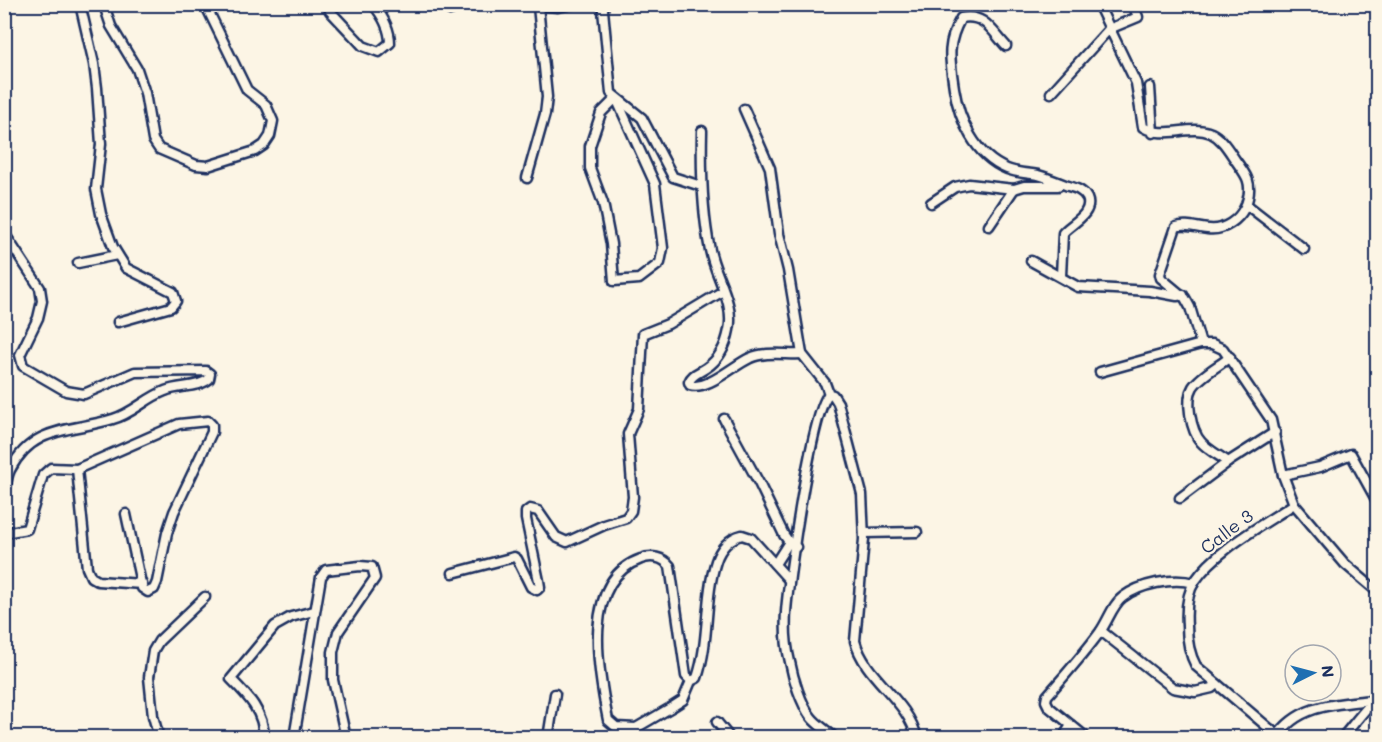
<svg xmlns="http://www.w3.org/2000/svg" width="1382" height="742" viewBox="0 0 1382 742" font-family="Mali,sans-serif">
<style>
.lines{fill:none;stroke-linecap:round;stroke-linejoin:round}
.street-casing{stroke:#1b2f5e;stroke-width:13}
.street{stroke:#fcf5e5;stroke-width:8}
.labels{text-anchor:middle;stroke-width:4.5;stroke-linejoin:round;paint-order:stroke}
.street-label{font-size:18px;fill:#1b2f5e;stroke:#fcf5e5}
</style>
<rect width="100%" height="100%" fill="#fcf5e5"/>
<filter id="ink" filterUnits="userSpaceOnUse"><feTurbulence type="fractalNoise" baseFrequency=".0167" numOctaves="2"/><feDisplacementMap in="SourceGraphic" scale="12" xChannelSelector="R" yChannelSelector="G"/><feConvolveMatrix kernelMatrix="1 2 1 2 8 2 1 2 1" color-interpolation-filters="sRGB"/></filter>
<g filter="url(#ink)">
<g class="lines">
<defs>
<g id="street">
<path d="M 80,4 L 94,64 L 97,88 L 101,144 L 96,189 L 101,214 L 113,247 L 126,268 L 173,292 L 176,301 L 171,307 L 118,322"/>
<path d="M 101,4 L 105,8 L 111,26 L 137,69 L 145,93 L 153,140 L 159,149 L 196,165 L 208,166 L 255,151 L 264,145 L 270,136 L 273,121 L 266,105 L 247,90 L 205,4"/>
<path d="M 328,4 L 330,11 L 363,46 L 379,52 L 390,43 C 390,28 382,15 373,4"/>
<path d="M 440,4 L 450,10 L 466,4"/>
<path d="M 604,4 L 603,10 L 611,93 L 642,118 L 673,177 L 701,186"/>
<path d="M 1098,4 L 1136,83 L 1143,127 C 1164,140 1189,124 1211,133 C 1222,138 1229,151 1236,161 C 1245,174 1252,181 1248,198 C 1245,212 1235,223 1221,228 C 1206,233 1190,222 1176,227 L 1160,274 L 1161,278 L 1185,298 L 1190,307 L 1201,344"/>
<path d="M 535,5 L 558,7 L 573,4"/>
<path d="M 1006,46 C 992,31 984,13 961,18 C 946,44 950,60 954,88 C 959,120 975,156 1007,169 C 1017,173 1027,173 1038,175 C 1048,178 1058,182 1068,186 C 1075,188 1083,190 1087,198 C 1094,214 1070,224 1063,233 L 1061,276"/>
<path d="M 1150,87 L 1153,133"/>
<path d="M 1051,93 L 1109,29 L 1138,17 L 1133,4"/>
<path d="M 616,98 L 655,184 L 663,248 L 660,263 L 639,279 L 614,281 L 611,244 L 603,203 L 590,168 L 590,146 L 601,113 Z"/>
<path d="M 744,109 L 770,168 L 779,234 L 788,270 L 802,354 L 825,383 L 829,394 L 833,395 L 838,403 L 862,494 L 864,539 L 855,641 C 865,679 907,698 917,738"/>
<path d="M 702,131 C 701,171 702,211 710,250 C 715,276 735,303 729,330 C 726,346 720,359 706,368 C 699,373 692,374 689,382 L 690,385 C 707,391 734,365 750,358 C 765,351 786,355 802,354"/>
<path d="M 527,178 L 545,114 L 547,97 L 538,6"/>
<path d="M 931,203 L 955,187 L 969,184 L 1014,189"/>
<path d="M 1247,205 L 1304,249"/>
<path d="M 989,226 L 1014,189 L 1024,186 L 1058,186 L 1061,184"/>
<path d="M 4,233 L 40,288 L 42,301 L 38,318 L 20,355 L 23,366 L 66,391 L 84,394 L 135,372 L 206,371 L 210,374 L 209,379 C 198,388 179,385 165,391 C 146,398 132,414 113,419 C 71,432 33,425 10,470 C 6,478 6,489 4,497"/>
<path d="M 1031,261 L 1078,287 L 1150,291 L 1177,296 L 1183,295"/>
<path d="M 78,263 L 117,255"/>
<path d="M 1100,372 L 1201,344 L 1212,344 L 1223,349 L 1271,420 L 1283,475 L 1294,504 L 1345,564 L 1378,592"/>
<path d="M 829,394 C 812,408 788,582 786,612 C 785,628 786,646 790,662 C 793,678 801,704 811,717 C 817,725 828,731 835,738"/>
<path d="M 724,419 L 759,483 L 784,535 L 789,542 L 796,547"/>
<path d="M 1228,462 C 1220,456 1208,450 1201,442 C 1191,431 1185,400 1193,387 C 1201,375 1219,366 1230,357"/>
<path d="M 77,469 L 87,568 L 91,577 L 98,581 L 142,584"/>
<path d="M 1283,475 L 1320,467 L 1351,454 L 1378,503"/>
<path d="M 1180,498 L 1228,462 L 1275,432"/>
<path d="M 4,533 L 27,529 L 43,475 L 51,468 L 77,469 L 179,424 L 208,421 L 212,425 L 212,432 L 174,512 L 167,533 L 157,582 L 154,589 L 148,592 L 142,588 L 126,514"/>
<path d="M 864,533 L 917,532"/>
<path d="M 775,564 L 789,542"/>
<path d="M 453,573 L 514,557 L 517,559 L 531,587 L 537,590 L 540,587 L 539,581 L 526,519 L 526,512 L 530,509 L 538,511 L 556,537 L 567,542 L 604,525 L 626,518 L 631,511 L 633,497 L 628,434 L 639,409 L 643,334 L 668,324 L 723,291"/>
<path d="M 1101,631 L 1173,688 L 1195,692 L 1212,688 L 1217,684"/>
<path d="M 691,681 L 683,700 L 672,707 L 636,728 L 616,727 L 608,720 C 598,671 581,580 641,559 C 651,555 663,557 670,566 L 686,676 L 691,681 L 697,678 C 710,640 704,598 716,561 C 720,549 729,538 742,535 L 751,538 L 789,580"/>
<path d="M 717,722 L 730,738"/>
<path d="M 1277,735 L 1196,666 C 1189,653 1187,641 1187,626 C 1186,612 1187,593 1195,581 C 1217,549 1263,525 1294,504"/>
<path d="M 159,738 L 153,716 L 149,677 L 153,651 L 159,641 L 205,597"/>
<path d="M 264,738 C 264,712 248,696 231,679 L 275,626 L 291,617 L 314,611"/>
<path d="M 294,738 L 321,577 L 326,570 L 360,566 L 372,567 L 375,578 L 338,632 L 333,652 L 333,680 L 346,738"/>
<path d="M 548,738 L 555,694"/>
<path d="M 1063,738 L 1071,725"/>
<path d="M 1087,738 L 1049,707 L 1046,701 L 1047,696 C 1065,675 1084,654 1100,632 C 1108,621 1113,604 1123,597 C 1140,584 1173,577 1194,583"/>
<path d="M 1276,738 C 1298,704 1336,704 1372,700"/>
<path d="M 1342,738 C 1350,729 1370,702 1378,697"/>
</g>
</defs>
<use href="#street" class="street-casing"/>
<use href="#street" class="street"/>
</g>
</g>
<g class="labels">
<g class="street-label">
<text transform="translate(1227 532) rotate(-37)" y="6">Calle 3</text>
</g>
</g>
<rect width="1382" height="742" fill="none" stroke="#fcf5e5" stroke-width="24"/>
<rect x="12" y="12" width="1358" height="718" fill="none" stroke="#1b2f5e" stroke-width="2" filter="url(#ink)"/>
<g transform="translate(1313 673) rotate(84)"><circle r="28" fill="#fcf5e5" stroke="#a2a6af" stroke-width="1.5"/>
<path d="M0-4.5L10 22L0 15L-10 22Z" fill="#1f6fb2"/>
<text y="-9" font-size="16" font-weight="bold" text-anchor="middle" fill="#1b2f5e">N</text>
</g>
</svg>
